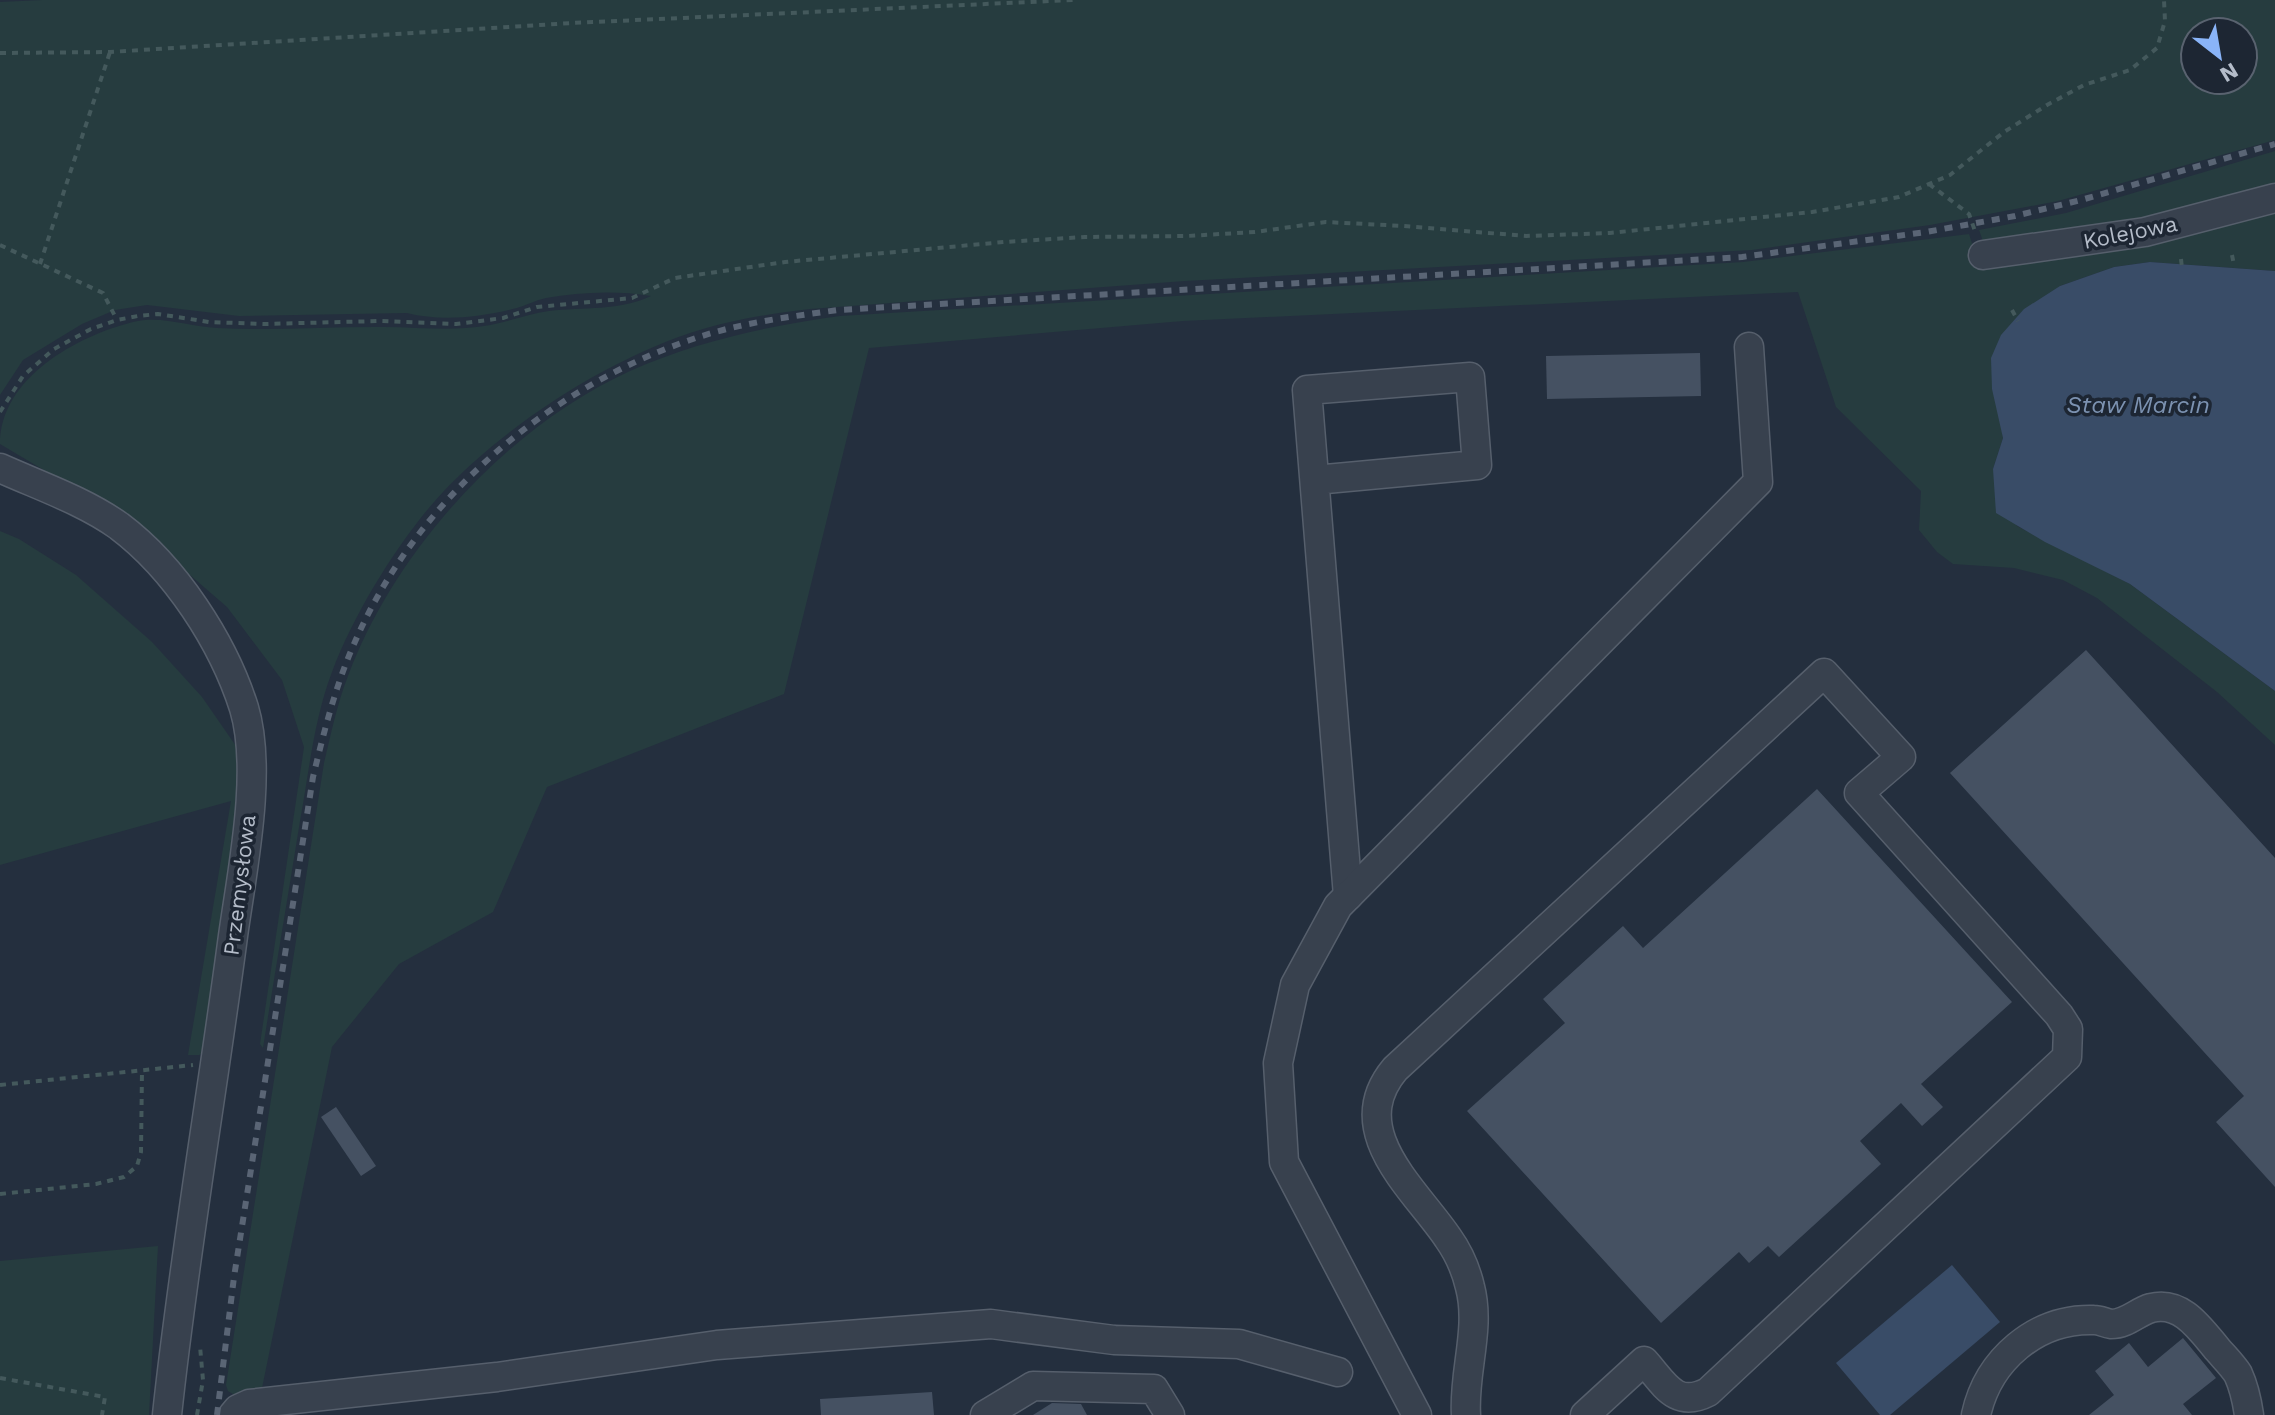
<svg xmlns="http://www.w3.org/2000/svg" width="2275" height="1415" viewBox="0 0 2275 1415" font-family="'Work Sans',sans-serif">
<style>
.green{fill:#263c3f;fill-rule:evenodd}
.water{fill:#394c67}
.building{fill:#455162}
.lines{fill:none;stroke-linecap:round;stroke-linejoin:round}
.minor-casing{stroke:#565f6c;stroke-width:31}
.path{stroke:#44595c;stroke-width:4;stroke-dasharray:6 6;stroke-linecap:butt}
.minor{stroke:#38414e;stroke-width:28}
.rail{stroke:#5a6575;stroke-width:6;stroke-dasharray:8 8;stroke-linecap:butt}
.labels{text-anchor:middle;stroke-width:7;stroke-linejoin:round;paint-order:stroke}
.street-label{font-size:22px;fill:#b4bcc9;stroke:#1d2633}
.water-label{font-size:24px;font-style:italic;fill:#7c92b1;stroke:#1d2633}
</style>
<rect width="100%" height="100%" fill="#242f3e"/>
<g class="green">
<path d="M 43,0 L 2275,0 L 2275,140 L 2058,201 L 1930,225 L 1752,250 L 1185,281 L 810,309 C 774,313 738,319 703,329 C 612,356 508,423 443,492 C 400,538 354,613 332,672 C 314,719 309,772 300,821 C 288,896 275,972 263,1048 L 260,1044 L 304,747 L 282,680 L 227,607 L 123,517 L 0,444 C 0,378 77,336 133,322 C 162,315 189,327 217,328 C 270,331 323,327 375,327 C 412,326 448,332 484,326 C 506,323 527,314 549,311 C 582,307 621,311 651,296 C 617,290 579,292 546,298 C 536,300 527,305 517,308 C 482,317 442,322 407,313 L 239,316 L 147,305 L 115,310 L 82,324 L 23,360 L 0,395 L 0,2 ZM 2195,32 L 2243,32 L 2243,80 L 2195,80 Z"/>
<path d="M 2275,151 L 2275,194 L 2188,216 L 1985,247 L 1979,230 L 2066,213 Z"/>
<path d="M 2275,207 L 2275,271 L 2150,262 L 2114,267 L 2060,286 L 2000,414 L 2003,438 L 1993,469 L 2017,526 L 2130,584 L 2275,691 L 2275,745 L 2217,692 L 2097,598 L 2063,580 L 2034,573 L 2014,568 L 1953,564 L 1937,552 L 1919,530 L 1921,491 L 1836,407 L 1798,292 L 1183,321 L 869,348 L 784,694 L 547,787 L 493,912 L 399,964 L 332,1047 L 261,1393 L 233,1394 L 228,1391 L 226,1385 L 324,763 C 331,734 337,704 348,676 C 395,550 507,427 630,371 C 697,341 768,326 840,316 L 1743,262 L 1969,234 L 1979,265 Z"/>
<path d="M 0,531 L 19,539 L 76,575 L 152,642 L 202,697 L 238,749 L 237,803 L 207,1050 L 199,1055 L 188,1055 L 231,801 L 0,865 Z"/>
<path d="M 158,1246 L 149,1415 L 0,1415 L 0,1261 Z"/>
</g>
<g class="water">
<path d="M 2150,262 L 2275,271 L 2275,691 L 2130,584 L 2045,542 L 1996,513 L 1993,469 L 2003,438 L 1992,389 L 1991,358 L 2001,335 L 2024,309 L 2060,286 L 2114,267 Z"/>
<path d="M 1952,1265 L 2000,1322 L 1890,1415 L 1880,1415 L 1836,1363 Z"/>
</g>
<g class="building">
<path d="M 1700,353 L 1701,396 L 1547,399 L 1546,356 Z"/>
<path d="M 2086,650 L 2275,858 L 2275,1187 L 2216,1122 L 2244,1096 L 1950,773 Z"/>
<path d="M 1817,789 L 2012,1002 L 1921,1084 L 1943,1107 L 1922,1126 L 1901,1103 L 1860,1141 L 1881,1164 L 1779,1257 L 1768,1246 L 1749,1263 L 1739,1252 L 1661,1323 L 1467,1111 L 1565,1023 L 1543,999 L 1623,926 L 1643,948 Z"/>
<path d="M 336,1107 L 376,1166 L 361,1176 L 321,1117 Z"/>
<path d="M 2183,1338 L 2216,1378 L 2183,1404 L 2192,1415 L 2089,1415 L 2114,1395 L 2095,1371 L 2129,1343 L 2148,1367 Z"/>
<path d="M 932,1392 L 934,1415 L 821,1415 L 820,1399 Z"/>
<path d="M 1052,1403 L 1081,1404 L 1087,1415 L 1033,1415 Z"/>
</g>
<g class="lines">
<defs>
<g id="minor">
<path d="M 1983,255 L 2145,232 L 2275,198"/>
<path d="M 0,468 C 40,486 84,501 119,526 C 175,568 223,642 244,708 C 263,771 242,871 233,936 C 212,1096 184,1255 167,1415"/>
<path d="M 1315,480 L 1477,465 L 1470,377 L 1307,390 L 1348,896"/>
<path d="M 233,1415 L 238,1409 L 249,1404 L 497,1377 L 717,1345 L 991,1324 L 1114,1340 L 1239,1344 L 1338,1372"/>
<path d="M 985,1415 L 1033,1386 L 1154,1389 L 1170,1415"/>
<path d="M 1417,1415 L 1284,1162 L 1278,1063 L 1295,985 L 1338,906 L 1758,482 L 1749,347"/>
<path d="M 1466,1415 C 1463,1373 1481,1329 1470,1287 C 1466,1270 1458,1252 1448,1238 C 1415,1189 1343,1131 1395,1069 L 1824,673 L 1901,757 L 1859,793 L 2059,1015 L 2068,1029 L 2067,1057 L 1708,1392 C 1675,1409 1664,1383 1644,1361 L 1585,1415"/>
<path d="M 1976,1415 C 1988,1360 2036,1318 2094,1320 C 2100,1320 2105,1323 2111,1324 C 2127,1324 2137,1312 2151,1308 C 2182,1300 2201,1330 2218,1350 C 2225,1358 2233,1366 2238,1374 C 2244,1387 2247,1401 2249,1415"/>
</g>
</defs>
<use href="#minor" class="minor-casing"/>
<g class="path">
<path d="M 0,53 L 110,52 L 572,23 L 1073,0"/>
<path d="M 1929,184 L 1969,214 L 1976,234"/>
<path d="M 0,245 L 103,293 L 117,320"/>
<path d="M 2232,255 L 2234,265"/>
<path d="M 2181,259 L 2182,268"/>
<path d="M 40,264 L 110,52"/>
<path d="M 2012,310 L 2018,321"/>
<path d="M 0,412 L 23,376 L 54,349 L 91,329 L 117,320 L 138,316 L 158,314 L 209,322 L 264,324 L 380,321 L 456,324 L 503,318 L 537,307 L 632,298 L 675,278 L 785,262 L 1004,242 L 1085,237 L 1187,236 L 1255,232 L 1326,222 L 1404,226 L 1526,236 L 1610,233 L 1812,212 L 1899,197 L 1950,175 L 2004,132 L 2047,105 L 2084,85 L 2130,70 L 2157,48 L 2165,21 L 2164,0"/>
<path d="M 0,1085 L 193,1065"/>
<path d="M 0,1194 L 96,1184 L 124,1177 L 137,1166 L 141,1152 L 142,1070"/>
<path d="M 0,1378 L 105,1397 L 102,1415"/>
<path d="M 197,1415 L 203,1380 L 200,1346"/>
</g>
<use href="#minor" class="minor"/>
<path class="rail" d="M 217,1415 L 234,1277 L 313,777 C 324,732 335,687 354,644 C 415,502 544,390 690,340 C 738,323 788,317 838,310 L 1742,257 L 1926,232 L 2015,216 L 2081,200 L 2275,144"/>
</g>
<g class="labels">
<g class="street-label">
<text transform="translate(2130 232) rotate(-11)" y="8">Kolejowa</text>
<text transform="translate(239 885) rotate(-83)" y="8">Przemysłowa</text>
</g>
<g class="water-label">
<text x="2138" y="413">Staw Marcin</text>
</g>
</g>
<g transform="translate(2219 56) rotate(149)"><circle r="38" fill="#1d2633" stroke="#59626f" stroke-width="2"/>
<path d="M0-6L14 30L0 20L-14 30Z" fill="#8ab4f8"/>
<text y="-12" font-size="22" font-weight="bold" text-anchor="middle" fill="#b4bcc9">N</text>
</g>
</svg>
